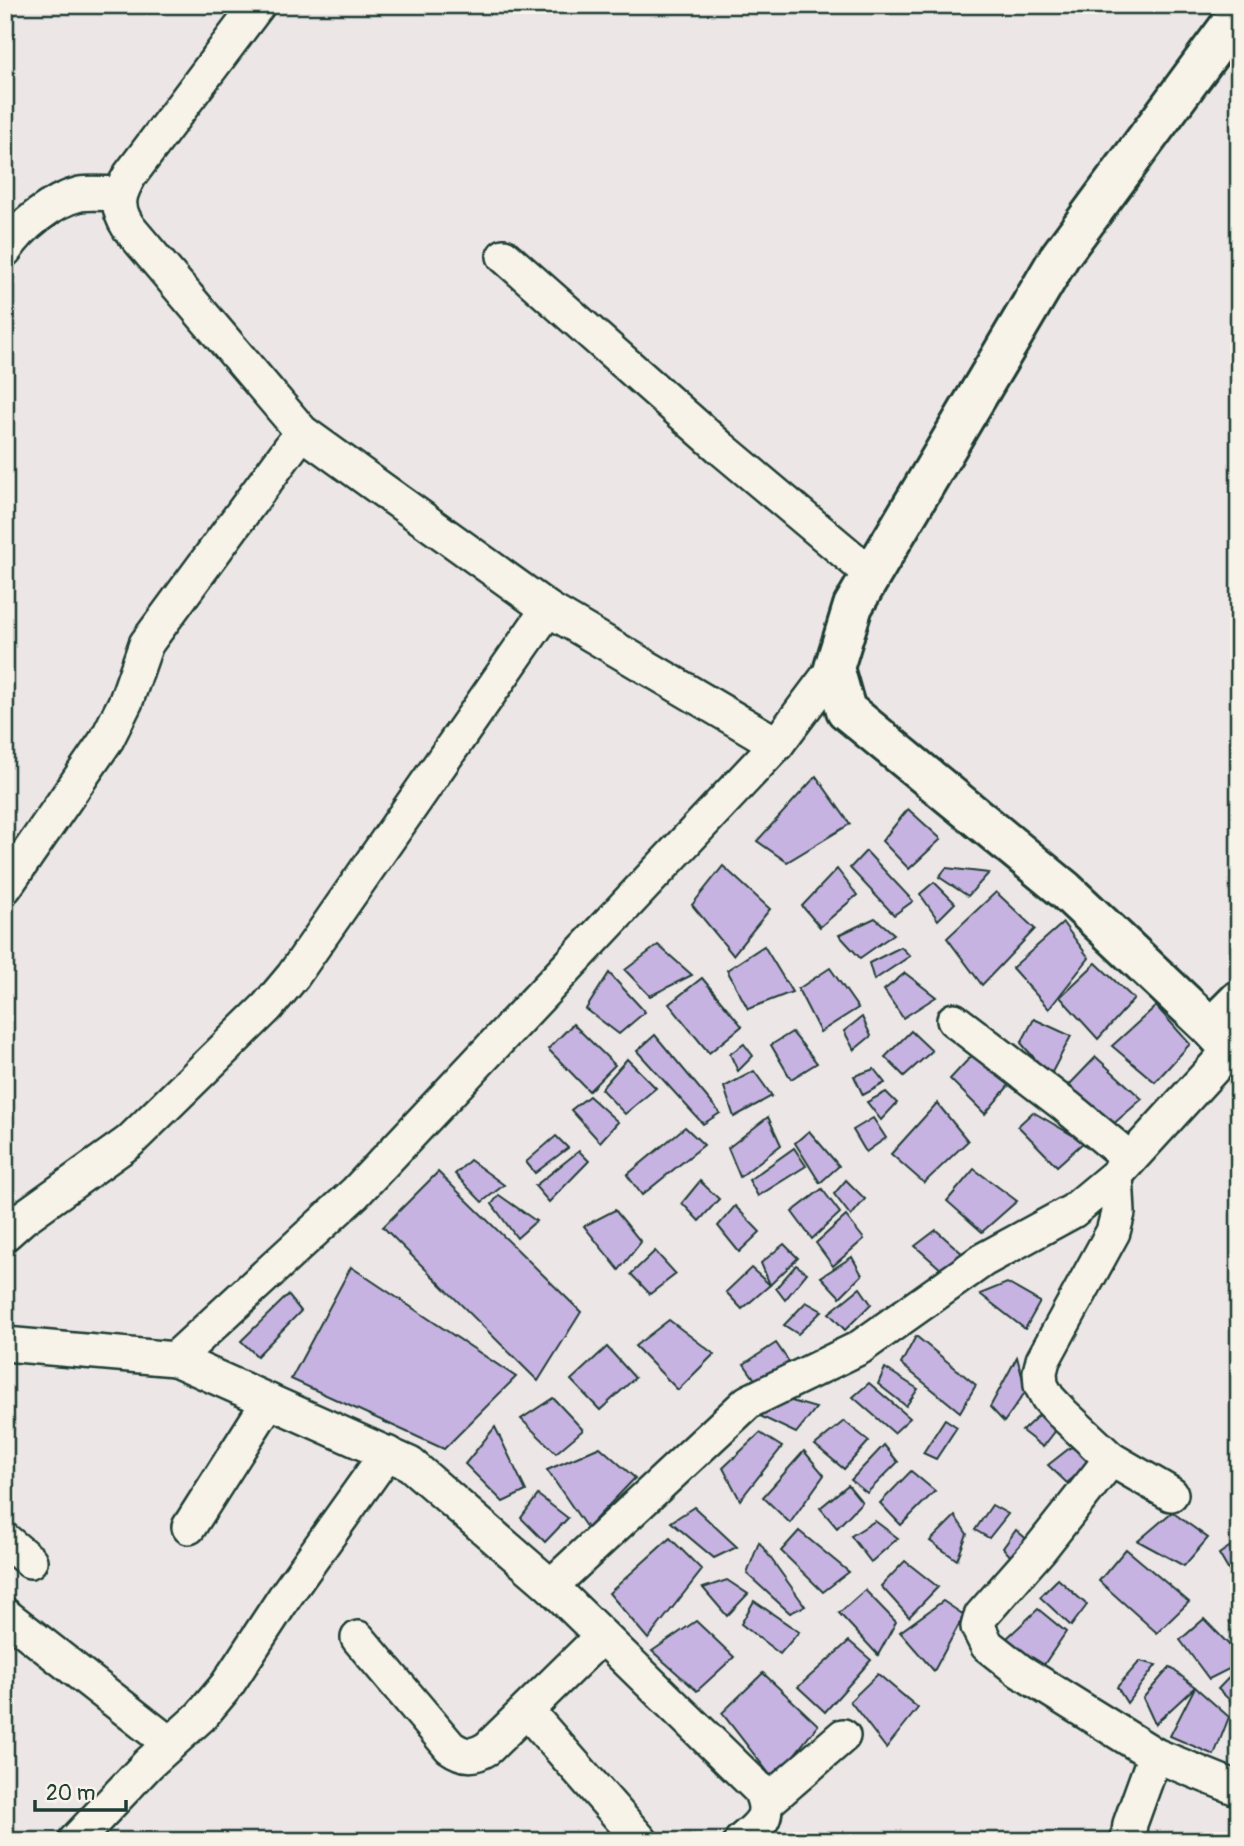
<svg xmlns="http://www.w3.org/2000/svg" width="1244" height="1846" viewBox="0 0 1244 1846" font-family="Pangolin,sans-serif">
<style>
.building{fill:#c7b3e2;stroke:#1f3d34;stroke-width:2}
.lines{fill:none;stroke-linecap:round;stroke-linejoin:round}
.minor-casing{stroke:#1f3d34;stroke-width:38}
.tertiary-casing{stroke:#1f3d34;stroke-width:44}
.minor{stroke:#f7f3e8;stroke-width:33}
.tertiary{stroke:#f7f3e8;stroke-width:38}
</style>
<rect width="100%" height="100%" fill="#ede6e7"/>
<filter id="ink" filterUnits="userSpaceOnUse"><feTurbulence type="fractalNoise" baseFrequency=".0143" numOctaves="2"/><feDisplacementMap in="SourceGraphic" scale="14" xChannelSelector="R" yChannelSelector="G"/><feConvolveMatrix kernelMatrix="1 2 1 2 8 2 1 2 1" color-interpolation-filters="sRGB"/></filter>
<g filter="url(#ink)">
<g class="building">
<path d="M 816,776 L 850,824 L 787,862 L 757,841 Z"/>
<path d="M 908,809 L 941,839 L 909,869 L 882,841 Z"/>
<path d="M 866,851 L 913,901 L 894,915 L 850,868 Z"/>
<path d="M 723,866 L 770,909 L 733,955 L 692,905 Z"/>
<path d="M 946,868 L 989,873 L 968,896 L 939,877 Z"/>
<path d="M 837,869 L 857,895 L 820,927 L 802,906 Z"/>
<path d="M 934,882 L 955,903 L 938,920 L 920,894 Z"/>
<path d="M 996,892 L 1035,929 L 982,985 L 947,938 Z"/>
<path d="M 875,918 L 894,934 L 860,958 L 839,935 Z"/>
<path d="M 1063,923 L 1089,958 L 1049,1009 L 1012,968 Z"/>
<path d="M 658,945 L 692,975 L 650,996 L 625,970 Z"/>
<path d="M 764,946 L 792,992 L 748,1009 L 727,970 Z"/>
<path d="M 901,947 L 910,956 L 874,980 L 869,963 Z"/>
<path d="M 1096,963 L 1134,999 L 1098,1039 L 1060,997 Z"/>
<path d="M 830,968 L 858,1008 L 820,1032 L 798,989 Z"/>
<path d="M 609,973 L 645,1012 L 619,1034 L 586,1009 Z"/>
<path d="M 905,973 L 936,997 L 903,1018 L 884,990 Z"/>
<path d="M 702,978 L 742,1026 L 709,1053 L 669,1004 Z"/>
<path d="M 1156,1006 L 1190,1044 L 1155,1082 L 1112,1046 Z"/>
<path d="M 862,1017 L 871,1036 L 854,1050 L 844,1031 Z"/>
<path d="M 1034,1019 L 1071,1036 L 1050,1076 L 1021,1043 Z"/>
<path d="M 573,1024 L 615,1065 L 589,1091 L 548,1049 Z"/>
<path d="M 911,1031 L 932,1051 L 904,1076 L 885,1057 Z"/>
<path d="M 792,1032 L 817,1063 L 791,1079 L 771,1045 Z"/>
<path d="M 655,1035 L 720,1113 L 703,1124 L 637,1051 Z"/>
<path d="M 744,1044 L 753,1056 L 738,1071 L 730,1054 Z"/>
<path d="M 977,1050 L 1010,1084 L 985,1114 L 950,1079 Z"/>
<path d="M 1096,1057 L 1142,1099 L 1111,1126 L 1069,1085 Z"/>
<path d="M 627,1059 L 656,1088 L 625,1114 L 601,1089 Z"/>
<path d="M 874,1069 L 885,1083 L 863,1095 L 854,1076 Z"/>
<path d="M 754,1071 L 772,1096 L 734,1117 L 724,1087 Z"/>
<path d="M 886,1092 L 897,1103 L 881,1120 L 867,1102 Z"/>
<path d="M 589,1096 L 618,1122 L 600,1142 L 571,1110 Z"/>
<path d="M 937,1103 L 968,1141 L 924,1183 L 891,1154 Z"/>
<path d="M 1033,1112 L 1084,1142 L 1057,1166 L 1018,1126 Z"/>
<path d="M 768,1117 L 781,1145 L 740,1177 L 728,1148 Z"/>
<path d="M 873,1118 L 886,1138 L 866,1152 L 853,1130 Z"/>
<path d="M 685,1127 L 704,1145 L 642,1195 L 627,1175 Z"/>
<path d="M 809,1131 L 839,1166 L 820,1183 L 795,1143 Z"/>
<path d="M 556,1136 L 568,1148 L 535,1173 L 526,1162 Z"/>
<path d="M 794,1148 L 806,1166 L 758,1196 L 749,1180 Z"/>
<path d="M 579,1151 L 589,1161 L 549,1202 L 535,1186 Z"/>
<path d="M 470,1160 L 504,1185 L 482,1202 L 455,1174 Z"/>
<path d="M 974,1169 L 1017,1201 L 982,1232 L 947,1201 Z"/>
<path d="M 438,1172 L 581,1312 L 538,1381 L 383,1227 Z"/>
<path d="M 846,1180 L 865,1199 L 851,1216 L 834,1194 Z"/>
<path d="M 700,1181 L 719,1199 L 699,1221 L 682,1203 Z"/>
<path d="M 822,1189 L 840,1213 L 812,1239 L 792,1212 Z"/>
<path d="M 499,1195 L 536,1221 L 517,1238 L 492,1204 Z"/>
<path d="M 735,1206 L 760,1232 L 739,1252 L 718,1226 Z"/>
<path d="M 615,1210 L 641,1242 L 619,1270 L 584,1226 Z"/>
<path d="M 846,1216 L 864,1239 L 833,1266 L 816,1243 Z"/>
<path d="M 936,1230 L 965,1256 L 943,1271 L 915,1246 Z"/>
<path d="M 784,1244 L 798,1258 L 770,1285 L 761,1263 Z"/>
<path d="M 655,1251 L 676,1274 L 650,1294 L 631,1274 Z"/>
<path d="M 852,1257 L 862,1275 L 840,1297 L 821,1277 Z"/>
<path d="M 796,1265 L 807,1273 L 785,1300 L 776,1288 Z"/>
<path d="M 351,1267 L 516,1377 L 444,1449 L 291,1379 Z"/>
<path d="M 751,1268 L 770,1285 L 742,1309 L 726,1292 Z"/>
<path d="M 1007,1283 L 1040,1302 L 1025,1329 L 980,1294 Z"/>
<path d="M 860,1288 L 871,1304 L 845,1330 L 829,1313 Z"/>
<path d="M 288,1295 L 301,1311 L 257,1356 L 241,1341 Z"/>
<path d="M 806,1302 L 822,1311 L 798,1334 L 784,1325 Z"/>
<path d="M 669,1320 L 714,1354 L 678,1390 L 635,1346 Z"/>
<path d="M 916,1336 L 976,1385 L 960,1412 L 901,1364 Z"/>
<path d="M 776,1343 L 792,1366 L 756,1381 L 744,1364 Z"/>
<path d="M 607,1347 L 635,1378 L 600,1410 L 571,1380 Z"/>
<path d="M 1017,1357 L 1026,1391 L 1004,1422 L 990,1407 Z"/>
<path d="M 885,1368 L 918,1389 L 906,1406 L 878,1384 Z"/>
<path d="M 869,1383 L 910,1418 L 894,1433 L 853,1397 Z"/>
<path d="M 553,1398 L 583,1430 L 556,1453 L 521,1419 Z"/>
<path d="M 781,1398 L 816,1408 L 796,1433 L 760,1416 Z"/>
<path d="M 1043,1411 L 1060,1425 L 1043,1447 L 1022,1431 Z"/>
<path d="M 945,1419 L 957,1427 L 936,1459 L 923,1453 Z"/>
<path d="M 844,1421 L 869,1441 L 844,1469 L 815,1445 Z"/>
<path d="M 495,1427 L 526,1491 L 503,1502 L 465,1464 Z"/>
<path d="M 760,1433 L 782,1447 L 740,1500 L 723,1468 Z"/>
<path d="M 884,1445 L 898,1462 L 867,1493 L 851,1480 Z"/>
<path d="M 600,1447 L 635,1478 L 587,1528 L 547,1470 Z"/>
<path d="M 1071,1447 L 1095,1459 L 1067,1483 L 1048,1465 Z"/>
<path d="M 804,1451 L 824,1475 L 790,1523 L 763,1497 Z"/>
<path d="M 911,1471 L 935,1491 L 901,1525 L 880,1503 Z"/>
<path d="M 848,1485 L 862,1502 L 837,1528 L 820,1508 Z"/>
<path d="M 538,1495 L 568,1518 L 545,1542 L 521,1518 Z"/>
<path d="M 992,1505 L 1008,1514 L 989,1538 L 975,1530 Z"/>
<path d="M 694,1507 L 737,1547 L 714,1558 L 671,1522 Z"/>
<path d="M 1172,1512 L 1208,1538 L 1184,1566 L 1138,1541 Z"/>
<path d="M 955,1516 L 967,1534 L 957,1560 L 930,1541 Z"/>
<path d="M 875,1521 L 898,1538 L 871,1562 L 851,1536 Z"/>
<path d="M 1016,1530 L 1029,1541 L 1012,1558 L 1003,1548 Z"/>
<path d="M 799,1531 L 849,1572 L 823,1592 L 781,1551 Z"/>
<path d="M 670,1538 L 702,1570 L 648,1639 L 609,1593 Z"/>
<path d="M 759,1542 L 805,1606 L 790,1613 L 747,1574 Z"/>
<path d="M 1235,1543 L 1239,1547 L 1239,1588 L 1219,1554 Z"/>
<path d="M 1126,1549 L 1189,1602 L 1157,1633 L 1099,1581 Z"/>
<path d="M 905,1561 L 938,1587 L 909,1617 L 881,1586 Z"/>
<path d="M 1058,1579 L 1087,1605 L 1071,1626 L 1040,1597 Z"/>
<path d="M 727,1580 L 748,1594 L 727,1616 L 703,1588 Z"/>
<path d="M 865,1590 L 896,1622 L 878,1655 L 839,1613 Z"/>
<path d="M 754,1601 L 799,1632 L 780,1654 L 741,1624 Z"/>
<path d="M 943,1601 L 964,1615 L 934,1671 L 900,1632 Z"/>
<path d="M 1038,1609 L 1066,1632 L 1043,1666 L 1006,1639 Z"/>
<path d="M 1239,1617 L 1239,1630 L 1230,1622 Z"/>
<path d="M 1204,1619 L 1239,1655 L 1239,1664 L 1209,1679 L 1180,1640 Z"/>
<path d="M 696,1621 L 734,1657 L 697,1691 L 652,1651 Z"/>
<path d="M 849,1641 L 871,1660 L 825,1712 L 798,1687 Z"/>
<path d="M 1140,1661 L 1156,1665 L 1127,1703 L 1117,1687 Z"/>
<path d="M 1170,1667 L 1195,1687 L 1155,1724 L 1143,1698 Z"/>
<path d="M 1239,1667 L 1239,1709 L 1218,1689 Z"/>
<path d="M 763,1673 L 818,1725 L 774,1780 L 722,1713 Z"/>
<path d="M 878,1674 L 918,1708 L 886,1748 L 850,1701 Z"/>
<path d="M 1195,1687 L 1229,1717 L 1214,1755 L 1170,1736 Z"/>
</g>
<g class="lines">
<defs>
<g id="minor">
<path d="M 258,5 L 130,175 C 118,195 115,207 129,228 L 302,432 L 548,609 L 777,744"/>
<path d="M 5,250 C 21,226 51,201 80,194 C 92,192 107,194 119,194"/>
<path d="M 504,256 L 721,448 L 872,575"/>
<path d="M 5,887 L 107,739 L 126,701 L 146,644 L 302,432"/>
<path d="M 954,1020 L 1066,1106 L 1130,1159"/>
<path d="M 1116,1175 L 1118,1213 L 1113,1232 L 1043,1360 L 1040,1372 L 1041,1385 L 1048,1398 L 1063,1414 L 1111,1459 L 1171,1494"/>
<path d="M 5,1234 L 23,1218 L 129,1142 L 267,1007 L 293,976 L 548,609"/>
<path d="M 5,1344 L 175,1359 L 355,1193 L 777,744 L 834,668"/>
<path d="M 175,1359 L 410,1464 L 551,1586 L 748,1402 L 859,1348 L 983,1260 L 1073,1211 L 1116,1175 L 1230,1050"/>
<path d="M 1111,1459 L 1040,1549 L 981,1616 L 978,1627 L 987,1645 L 1020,1671 L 1155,1755 L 1239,1789"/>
<path d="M 189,1527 L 269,1401"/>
<path d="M 5,1540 L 30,1561"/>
<path d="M 551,1586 L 760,1790 C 772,1817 761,1824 741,1841"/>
<path d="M 5,1615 L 170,1744"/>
<path d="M 358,1638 L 450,1747 C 464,1757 474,1757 488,1748 L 602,1636"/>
<path d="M 527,1711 L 641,1841"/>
<path d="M 766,1803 L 843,1736"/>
<path d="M 75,1841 L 148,1764 L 201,1716 L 227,1685 L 284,1598 L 387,1453"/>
<path d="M 1128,1841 L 1130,1824 L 1155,1755"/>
</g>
<g id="tertiary">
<path d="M 1239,13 L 1060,256 L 853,606 L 834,668 L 846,710 L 1065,890 L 1211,1028 L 1239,1058"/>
<path d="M 1211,1028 L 1239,1000"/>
</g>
</defs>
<use href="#minor" class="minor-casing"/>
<use href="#tertiary" class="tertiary-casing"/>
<use href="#minor" class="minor"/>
<use href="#tertiary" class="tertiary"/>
</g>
</g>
<rect width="1244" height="1846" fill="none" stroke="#f7f3e8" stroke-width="28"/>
<rect x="14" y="14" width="1216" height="1818" fill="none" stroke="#1f3d34" stroke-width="2.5" filter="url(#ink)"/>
<path d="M35 1800v10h91v-10" fill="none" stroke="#1f3d34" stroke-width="3.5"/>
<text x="46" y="1800" font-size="21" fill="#1f3d34" stroke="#f7f3e8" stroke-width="5" paint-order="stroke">20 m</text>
</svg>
